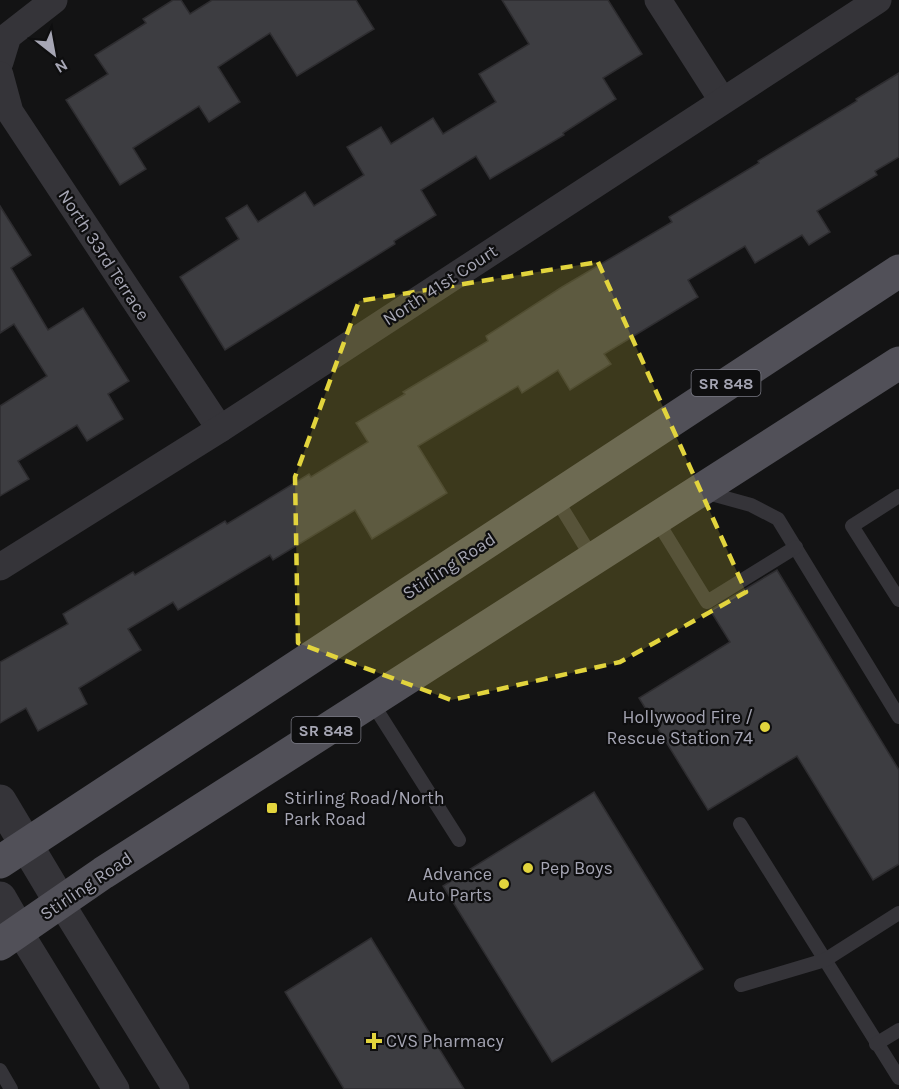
<svg xmlns="http://www.w3.org/2000/svg" width="899" height="1089" viewBox="0 0 899 1089" font-family="Karla,sans-serif">
<style>
.building{fill:#3d3d41;stroke:#2e2d30;stroke-width:1.5}
.lines{fill:none;stroke-linecap:round;stroke-linejoin:round}
.service{stroke:#353439;stroke-width:14}
.minor{stroke:#353439;stroke-width:27}
.tertiary{stroke:#353439;stroke-width:33}
.primary{stroke:#515058;stroke-width:33}
.marked{fill:#e2d43d;fill-opacity:0.2;stroke:#e2d43d;stroke-width:4.5;stroke-dasharray:12 8;stroke-linejoin:round}
.poi-dot{fill:#e2d43d;stroke:#0e0e0f;stroke-width:2}
.labels{text-anchor:middle;stroke-width:4.5;stroke-linejoin:round;paint-order:stroke}
.shield{fill:#0e0e0f;stroke:#787882;stroke-width:1.5}
.shield-label{font-size:16px;font-weight:bold;fill:#a6a6b4}
.street-label{font-size:18px;fill:#a6a6b4;stroke:#0e0e0f}
.poi-label{font-size:18px;fill:#a6a6b4;stroke:#0e0e0f;text-anchor:start}
</style>
<rect width="100%" height="100%" fill="#131314"/>
<g class="building">
<path d="M 173,0 L 181,0 L 190,14 L 212,0 L 356,0 L 374,29 L 297,76 L 270,33 L 218,67 L 240,102 L 209,122 L 199,106 L 133,148 L 146,169 L 120,185 L 66,100 L 108,74 L 95,55 L 146,23 L 143,19 Z"/>
<path d="M 502,0 L 608,0 L 642,54 L 603,78 L 616,99 L 563,133 L 564,135 L 490,179 L 476,156 L 421,190 L 436,215 L 394,241 L 395,244 L 225,350 L 180,277 L 239,239 L 226,218 L 247,205 L 258,222 L 305,192 L 314,206 L 364,175 L 347,147 L 381,127 L 391,144 L 433,118 L 443,134 L 496,102 L 479,74 L 529,44 Z"/>
<path d="M 899,73 L 899,157 L 875,171 L 877,175 L 817,211 L 830,232 L 809,245 L 802,235 L 755,263 L 745,246 L 688,280 L 698,297 L 604,354 L 611,364 L 570,390 L 558,370 L 522,393 L 518,386 L 418,446 L 447,493 L 372,539 L 355,510 L 273,560 L 270,555 L 178,610 L 173,602 L 128,629 L 141,650 L 79,688 L 87,704 L 38,731 L 26,708 L 0,723 L 0,662 L 68,624 L 63,614 L 133,572 L 135,575 L 225,521 L 227,524 L 309,474 L 311,477 L 368,442 L 356,423 L 405,394 L 403,392 L 488,341 L 486,336 L 562,287 L 672,222 L 669,217 L 759,163 L 758,161 L 857,101 L 856,99 Z"/>
<path d="M 0,206 L 31,255 L 11,268 L 48,330 L 83,308 L 129,381 L 108,394 L 123,419 L 87,441 L 77,425 L 18,461 L 29,479 L 0,496 L 0,406 L 47,376 L 14,324 L 0,333 Z"/>
<path d="M 777,570 L 899,770 L 899,864 L 873,880 L 797,756 L 708,810 L 639,698 L 730,642 L 710,610 Z"/>
<path d="M 594,792 L 703,969 L 552,1062 L 443,886 Z"/>
<path d="M 371,938 L 464,1089 L 344,1089 L 285,992 Z"/>
</g>
<g class="lines">
<g class="service">
<path d="M 704,492 L 751,505 L 778,519 L 899,717"/>
<path d="M 899,496 L 852,526 L 899,600"/>
<path d="M 555,497 L 593,559"/>
<path d="M 656,519 L 707,602 L 796,547"/>
<path d="M 371,701 L 459,840"/>
<path d="M 740,824 L 899,1078"/>
<path d="M 741,985 L 825,960 L 899,913"/>
<path d="M 876,1044 L 899,1030"/>
<path d="M 0,1070 L 11,1089"/>
</g>
<g class="minor">
<path d="M 658,0 L 722,100"/>
<path d="M 0,62 L 8,36 L 54,0"/>
<path d="M 0,75 L 10,112 L 220,429"/>
<path d="M 0,567 L 220,429 L 878,0"/>
<path d="M 61,903 L 176,1089"/>
<path d="M 19,931 L 116,1089"/>
</g>
<g class="tertiary">
<path d="M 0,801 L 61,903"/>
<path d="M 0,898 L 19,931"/>
</g>
<g class="primary">
<path d="M 0,862 L 899,271"/>
<path d="M 0,944 L 103,873 L 899,363"/>
</g>
</g>
<path class="marked" d="M 598,262 L 746,592 L 620,662 L 451,700 L 298,643 L 295,477 L 359,301 Z"/>
<g class="poi-dot">
<circle cx="765" cy="727" r="6"/>
<rect x="266" y="802" width="12" height="12" rx="3"/>
<circle cx="528" cy="868" r="6"/>
<circle cx="504" cy="884" r="6"/>
<path d="M371 1032h6v6h6v6h-6v6h-6v-6h-6v-6h6z"/>
</g>
<g class="labels">
<g class="shield">
<rect x="691.5" y="370" width="69" height="26" rx="4.5"/>
<rect x="291.5" y="717" width="69" height="26" rx="4.5"/>
</g>
<g class="shield-label">
<text x="726" y="389">SR 848</text>
<text x="326" y="736">SR 848</text>
</g>
<g class="street-label">
<text transform="translate(104 255) rotate(57)" y="6">North 33rd Terrace</text>
<text transform="translate(440 285) rotate(-33)" y="6">North 41st Court</text>
<text transform="translate(449 566) rotate(-33)" y="6">Stirling Road</text>
<text transform="translate(86 886) rotate(-34)" y="6">Stirling Road</text>
</g>
<g class="poi-label">
<text x="753" y="723" text-anchor="end">Hollywood Fire /<tspan x="753" dy="21">Rescue Station 74</tspan></text>
<text x="284" y="804">Stirling Road/North<tspan x="284" dy="21">Park Road</tspan></text>
<text x="540" y="874">Pep Boys</text>
<text x="492" y="880" text-anchor="end">Advance<tspan x="492" dy="21">Auto Parts</tspan></text>
<text x="386" y="1047">CVS Pharmacy</text>
</g>
</g>
<g transform="translate(54 54) rotate(149)" stroke="#0e0e0f" stroke-width="4.5" paint-order="stroke">
<path d="M0-4.5L10 22L0 15L-10 22Z" fill="#a6a6b4"/>
<text y="-9" font-size="16" font-weight="bold" text-anchor="middle" fill="#a6a6b4">N</text>
</g>
</svg>
